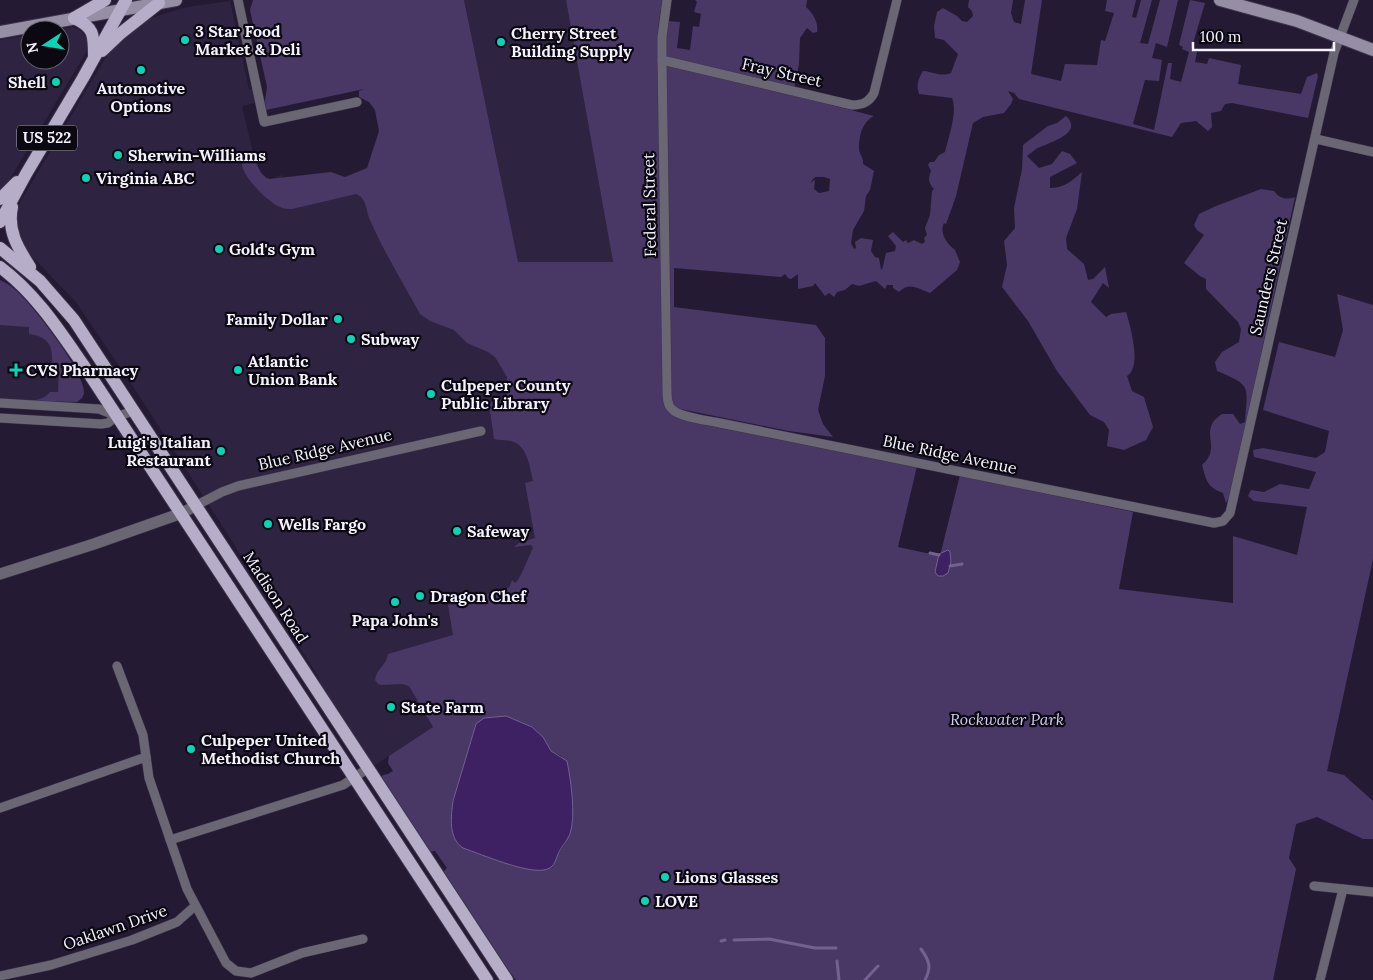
<svg xmlns="http://www.w3.org/2000/svg" width="1373" height="980" viewBox="0 0 1373 980" font-family="Lora,serif">
<style>
.built{fill:#2f2342}
.green{fill:#493866;fill-rule:evenodd}
.water{fill:#3d2163;stroke:#746091}
.lines{fill:none;stroke-linecap:round;stroke-linejoin:round}
.stream{stroke:#746091;stroke-width:3}
.minor-casing{stroke:#3d344b;stroke-width:10}
.tertiary-casing{stroke:#3d344b;stroke-width:12}
.secondary-casing{stroke:#3d344b;stroke-width:14}
.primary-casing{stroke:#3d344b;stroke-width:14}
.minor{stroke:#6a6674;stroke-width:9}
.tertiary{stroke:#6a6674;stroke-width:11}
.secondary{stroke:#958ea4;stroke-width:12}
.primary{stroke:#b6adc9;stroke-width:12}
.poi-dot{fill:#07d5b6;stroke:#0b0812;stroke-width:2}
.labels{text-anchor:middle;stroke-width:4.5;stroke-linejoin:round;paint-order:stroke}
.shield{fill:#0b0812;stroke:#afacb6;stroke-width:1}
.shield-label{font-size:15px;font-weight:bold;fill:#f5f2fd}
.poi-label{font-size:16px;font-weight:bold;fill:#f5f2fd;stroke:#0b0812;text-anchor:start}
.street-label{font-size:16px;fill:#f5f2fd;stroke:#0b0812}
.park-label{font-size:16px;font-style:italic;fill:#d5c8f1;stroke:#0b0812}
</style>
<rect width="100%" height="100%" fill="#241a33"/>
<g class="built">
<path d="M 464,0 L 566,0 L 613,262 L 519,262 L 546,390 L 529,627 L 391,654 L 433,727 L 372,767 L 324,694 L 318,676 L 140,397 L 76,302 L 25,249 L 15,223 L 19,204 L 110,50 L 143,21 L 154,17 L 187,7 L 230,1 L 249,89 L 256,88 L 259,102 L 242,106 L 255,161 L 262,174 L 267,179 L 270,179 L 282,175 L 285,192 L 497,160 Z"/>
<path d="M 73,27 L 78,29 L 84,34 L 87,39 L 87,51 L 0,195 L 0,40 L 30,35 L 30,60 L 60,60 L 60,30 L 57,30 Z"/>
<path d="M 0,280 L 13,288 L 38,314 L 76,368 L 84,390 L 83,396 L 77,402 L 0,400 Z"/>
</g>
<g class="green">
<path d="M 253,0 L 464,0 L 518,262 L 613,262 L 566,0 L 663,0 C 652,44 660,88 660,132 C 661,222 663,312 664,402 C 669,417 676,417 690,422 L 917,466 L 898,547 L 940,556 L 960,475 L 1133,512 L 1119,589 L 1233,603 L 1233,536 L 1297,555 L 1307,507 L 1254,501 L 1248,496 L 1251,490 L 1264,492 L 1280,484 L 1309,489 L 1316,472 L 1254,457 L 1253,450 L 1263,448 L 1316,458 L 1325,452 L 1329,431 L 1263,410 L 1279,342 L 1335,357 L 1343,330 L 1337,294 L 1373,305 L 1373,559 L 1327,771 L 1344,775 L 1373,801 L 1373,839 L 1363,839 L 1317,817 L 1296,824 L 1289,858 L 1296,869 L 1273,980 L 516,980 L 494,951 L 443,872 L 447,868 L 435,851 L 430,852 L 381,778 L 383,775 L 388,774 L 393,771 L 388,763 L 389,756 L 433,727 L 409,686 L 402,684 L 381,685 L 378,684 L 375,680 C 376,669 387,665 388,654 L 453,635 L 448,605 L 508,588 L 510,586 L 512,580 L 515,583 C 521,579 528,557 533,548 L 531,545 L 514,547 L 519,543 L 535,538 L 525,483 L 533,481 C 530,468 528,448 514,442 C 508,439 500,441 494,439 L 489,403 L 502,399 L 508,393 L 507,377 L 495,357 L 488,352 L 467,343 L 454,330 L 430,321 L 420,314 C 403,283 384,252 370,220 C 366,211 367,198 356,194 L 292,209 C 288,209 284,209 280,207 C 268,202 244,178 242,165 L 243,162 L 251,160 L 255,161 C 259,168 261,177 270,179 L 331,172 L 345,177 L 367,168 L 379,131 L 375,110 L 369,102 L 359,97 L 359,91 L 364,89 L 266,110 L 265,101 L 267,87 L 250,10 ZM 506,716 L 532,727 L 543,737 L 551,751 L 561,756 L 568,765 L 573,809 L 572,824 L 566,842 L 559,853 L 453,801 L 476,724 Z"/>
<path d="M 695,0 L 807,0 L 806,7 C 813,13 819,23 817,32 L 813,33 L 807,28 L 800,38 L 799,64 L 793,95 L 874,116 C 862,122 859,136 859,149 C 859,154 864,158 863,164 L 874,171 L 870,190 L 866,196 L 864,211 L 853,230 L 851,243 L 854,249 L 856,248 L 855,242 L 861,238 L 873,240 L 871,251 L 875,257 L 879,258 L 881,269 L 882,270 L 886,253 L 895,251 L 896,246 L 888,236 L 893,232 L 903,242 L 906,240 L 908,243 L 914,240 L 922,244 L 925,242 L 924,238 L 927,235 L 925,228 L 930,215 L 932,191 L 934,189 C 928,183 928,179 931,171 L 928,165 L 930,162 L 934,162 L 939,155 L 945,152 C 948,138 958,112 952,98 L 919,94 C 916,85 918,79 923,71 C 934,72 940,77 951,73 L 958,54 L 944,40 L 935,38 L 934,26 L 937,12 L 943,8 L 957,16 L 962,21 L 967,22 L 973,16 L 972,11 L 968,7 L 969,0 L 1013,0 L 1011,13 L 1014,22 L 1021,24 L 1025,0 L 1042,0 L 1031,74 L 1061,81 L 1065,64 L 1097,65 L 1101,40 L 1105,41 L 1114,13 L 1105,11 L 1107,0 L 1136,0 L 1132,17 L 1136,18 L 1141,0 L 1152,0 L 1140,43 L 1148,44 L 1160,0 L 1178,0 L 1167,47 L 1156,43 L 1152,58 L 1162,60 L 1159,81 L 1145,80 L 1133,124 L 1154,130 L 1168,63 L 1172,63 L 1170,79 L 1181,82 L 1189,52 L 1182,49 L 1183,47 L 1179,45 L 1190,0 L 1205,3 L 1191,50 L 1197,52 L 1195,62 L 1207,64 L 1209,58 L 1241,65 L 1238,84 L 1301,94 L 1307,77 L 1317,73 L 1318,76 L 1308,118 L 1232,103 L 1225,104 L 1221,111 L 1211,113 L 1212,127 L 1208,131 L 1196,121 L 1181,123 L 1172,137 L 1019,99 L 1014,93 L 1008,91 L 1013,99 L 1011,104 L 1004,113 L 983,117 L 973,123 L 956,196 L 946,224 L 944,223 C 939,233 947,244 955,250 L 960,262 L 957,270 L 930,293 C 919,289 909,281 899,292 L 893,288 L 893,285 L 887,285 L 885,289 L 876,281 L 859,286 L 852,284 L 845,290 L 837,292 L 834,297 L 829,293 L 825,296 L 815,283 L 813,286 L 798,289 L 798,274 L 791,279 L 788,278 L 785,274 L 781,277 L 674,268 L 674,307 L 816,325 L 825,338 L 825,376 L 818,410 L 823,424 L 833,437 L 789,431 L 685,410 L 677,408 L 671,400 L 667,198 L 667,21 L 680,22 L 677,48 L 690,50 L 693,26 L 699,27 L 701,14 L 694,12 L 697,2 ZM 815,177 L 824,177 L 830,179 L 829,191 L 819,193 L 814,189 L 815,180 L 810,183 Z"/>
<path d="M 1066,116 C 1085,134 1047,143 1036,149 C 1033,151 1030,154 1027,156 L 1039,168 L 1052,164 L 1062,151 L 1070,154 L 1077,163 L 1050,177 L 1050,188 C 1064,188 1072,181 1082,172 L 1077,209 L 1066,238 L 1067,249 L 1084,264 L 1088,280 L 1093,279 L 1105,267 L 1109,288 L 1103,283 L 1091,302 L 1106,317 L 1111,314 L 1126,312 C 1130,324 1139,358 1132,370 C 1131,373 1129,374 1127,376 L 1132,391 L 1144,397 L 1153,427 L 1146,440 L 1124,450 L 1107,446 L 1109,430 L 1104,422 L 1090,415 L 1057,371 L 1028,321 L 1002,287 L 1007,265 L 1004,241 L 1015,228 L 1014,208 L 1022,169 L 1023,145 L 1048,126 L 1057,123 Z"/>
<path d="M 1261,189 L 1274,191 C 1280,199 1286,200 1295,197 L 1231,493 L 1226,503 L 1223,493 C 1207,487 1206,480 1202,465 C 1220,449 1204,437 1213,422 C 1215,419 1219,416 1222,414 L 1233,414 L 1240,424 L 1245,422 C 1247,386 1253,386 1217,371 L 1215,362 L 1222,352 L 1239,342 L 1241,329 L 1238,322 L 1206,289 L 1206,279 L 1200,276 L 1184,263 L 1204,235 L 1197,230 L 1194,225 L 1199,214 L 1216,206 Z"/>
<path d="M 0,280 C 4,282 10,285 13,288 C 30,301 86,373 84,393 C 83,398 80,400 77,402 L 0,400 L 0,398 C 15,399 40,406 50,392 L 58,392 L 59,366 L 52,365 C 53,345 49,337 29,334 L 29,327 L 0,325 Z"/>
</g>
<g class="water">
<path d="M 948,550 L 950,552 L 951,562 L 948,573 L 943,576 L 938,576 L 935,572 L 939,554 Z"/>
<path d="M 506,716 L 532,727 L 543,737 L 551,751 L 567,761 C 571,781 576,815 570,834 C 567,841 561,847 558,854 C 555,862 554,868 544,870 C 525,873 483,855 463,848 C 448,838 451,817 453,801 L 476,724 L 484,718 Z"/>
</g>
<g class="lines">
<g class="stream">
<path d="M 930,553 L 939,555"/>
<path d="M 950,566 L 962,564"/>
<path d="M 734,940 L 769,939 L 815,948 L 836,948"/>
<path d="M 721,941 L 725,940"/>
<path d="M 921,949 C 929,960 932,967 925,980"/>
<path d="M 837,961 L 839,980"/>
<path d="M 865,980 L 878,966"/>
</g>
<defs>
<g id="minor">
<path d="M 238,0 L 264,122 L 357,102"/>
<path d="M 667,0 L 662,37 L 662,60 L 667,390 C 667,396 667,405 672,409 C 679,417 705,420 715,422 L 1214,523 L 1223,521 L 1230,513 L 1334,53 L 1354,0"/>
<path d="M 662,60 L 852,105 C 863,105 869,102 874,93 L 897,0"/>
<path d="M 1316,139 L 1373,152"/>
<path d="M 0,403 L 99,409 L 117,416"/>
<path d="M 0,418 L 101,424 L 108,423 L 117,416 L 135,411"/>
<path d="M 197,505 L 222,492 L 238,486 L 481,431"/>
<path d="M 117,666 L 143,735 L 149,778 L 187,889 L 226,963 L 236,971 L 251,973 L 302,953 L 363,939"/>
<path d="M 0,808 L 146,757"/>
<path d="M 170,840 L 343,785 L 367,769"/>
<path d="M 1314,886 L 1373,892"/>
<path d="M 0,976 L 51,965 L 132,940 L 177,922 L 195,906"/>
<path d="M 1320,980 L 1343,889"/>
</g>
<path id="tertiary" d="M 0,574 L 94,544 L 182,513 L 197,505"/>
<g id="secondary">
<path d="M 1220,0 L 1297,21 L 1373,50"/>
<path d="M 0,32 L 176,0"/>
</g>
<g id="primary">
<path d="M 74,18 C 94,27 94,35 94,55"/>
<path d="M 74,18 L 105,0"/>
<path d="M 102,51 L 121,33 L 159,3"/>
<path d="M 0,199 L 17,182"/>
<path d="M 12,207 C 7,231 18,248 30,267"/>
<path d="M 0,222 L 26,174 L 83,78 L 126,0"/>
<path d="M 0,248 L 40,281 L 74,320 L 507,980"/>
<path d="M 0,267 C 36,294 59,330 84,366 L 487,980"/>
</g>
</defs>
<use href="#minor" class="minor-casing"/>
<use href="#tertiary" class="tertiary-casing"/>
<use href="#secondary" class="secondary-casing"/>
<use href="#primary" class="primary-casing"/>
<use href="#minor" class="minor"/>
<use href="#tertiary" class="tertiary"/>
<use href="#secondary" class="secondary"/>
<use href="#primary" class="primary"/>
</g>
<g class="poi-dot">
<circle cx="185" cy="40" r="5"/>
<circle cx="501" cy="42" r="5"/>
<circle cx="141" cy="70" r="5"/>
<circle cx="56" cy="82" r="5"/>
<circle cx="118" cy="155" r="5"/>
<circle cx="86" cy="178" r="5"/>
<circle cx="219" cy="249" r="5"/>
<circle cx="338" cy="319" r="5"/>
<circle cx="351" cy="339" r="5"/>
<path d="M13.5 362.5h5v5h5v5h-5v5h-5v-5h-5v-5h5z"/>
<circle cx="238" cy="370" r="5"/>
<circle cx="431" cy="394" r="5"/>
<circle cx="221" cy="451" r="5"/>
<circle cx="268" cy="524" r="5"/>
<circle cx="457" cy="531" r="5"/>
<circle cx="420" cy="596" r="5"/>
<circle cx="395" cy="602" r="5"/>
<circle cx="391" cy="707" r="5"/>
<circle cx="191" cy="749" r="5"/>
<circle cx="665" cy="877" r="5"/>
<circle cx="645" cy="901" r="5"/>
</g>
<g class="labels">
<rect class="shield" x="17" y="125.5" width="60" height="25" rx="4"/>
<g class="shield-label">
<text x="47" y="143">US 522</text>
</g>
<g class="poi-label">
<text x="195" y="37">3 Star Food<tspan x="195" dy="18">Market &amp; Deli</tspan></text>
<text x="511" y="39">Cherry Street<tspan x="511" dy="18">Building Supply</tspan></text>
<text x="46" y="88" text-anchor="end">Shell</text>
<text x="141" y="94" text-anchor="middle">Automotive<tspan x="141" dy="18">Options</tspan></text>
<text x="128" y="161">Sherwin-Williams</text>
<text x="96" y="184">Virginia ABC</text>
<text x="229" y="255">Gold's Gym</text>
<text x="328" y="325" text-anchor="end">Family Dollar</text>
<text x="361" y="345">Subway</text>
<text x="248" y="367">Atlantic<tspan x="248" dy="18">Union Bank</tspan></text>
<text x="26" y="376">CVS Pharmacy</text>
<text x="441" y="391">Culpeper County<tspan x="441" dy="18">Public Library</tspan></text>
<text x="211" y="448" text-anchor="end">Luigi's Italian<tspan x="211" dy="18">Restaurant</tspan></text>
<text x="278" y="530">Wells Fargo</text>
<text x="467" y="537">Safeway</text>
<text x="430" y="602">Dragon Chef</text>
<text x="395" y="626" text-anchor="middle">Papa John's</text>
<text x="401" y="713">State Farm</text>
<text x="201" y="746">Culpeper United<tspan x="201" dy="18">Methodist Church</tspan></text>
<text x="675" y="883">Lions Glasses</text>
<text x="655" y="907">LOVE</text>
</g>
<g class="street-label">
<text transform="translate(782 72) rotate(13)" y="6">Fray Street</text>
<text transform="translate(649 205) rotate(-91)" y="6">Federal Street</text>
<text transform="translate(1268 277) rotate(-77)" y="6">Saunders Street</text>
<text transform="translate(325 449) rotate(-13)" y="6">Blue Ridge Avenue</text>
<text transform="translate(950 454) rotate(12)" y="6">Blue Ridge Avenue</text>
<text transform="translate(276 597) rotate(57)" y="6">Madison Road</text>
<text transform="translate(115 927) rotate(-19)" y="6">Oaklawn Drive</text>
</g>
<g class="park-label">
<text x="1007" y="725">Rockwater Park</text>
</g>
</g>
<g transform="translate(45 45) rotate(258)"><circle r="24" fill="#0b0812" stroke="#696670"/>
<path d="M0-4L9 19L0 12L-9 19Z" fill="#07d5b6"/>
<text y="-8" font-size="14" font-weight="bold" text-anchor="middle" fill="#f5f2fd">N</text>
</g>
<path d="M1193 42v8h141v-8" fill="none" stroke="#f5f2fd" stroke-width="2.5"/>
<text x="1200" y="42" font-size="15" fill="#f5f2fd" stroke="#0b0812" stroke-width="4" paint-order="stroke">100 m</text>
</svg>
